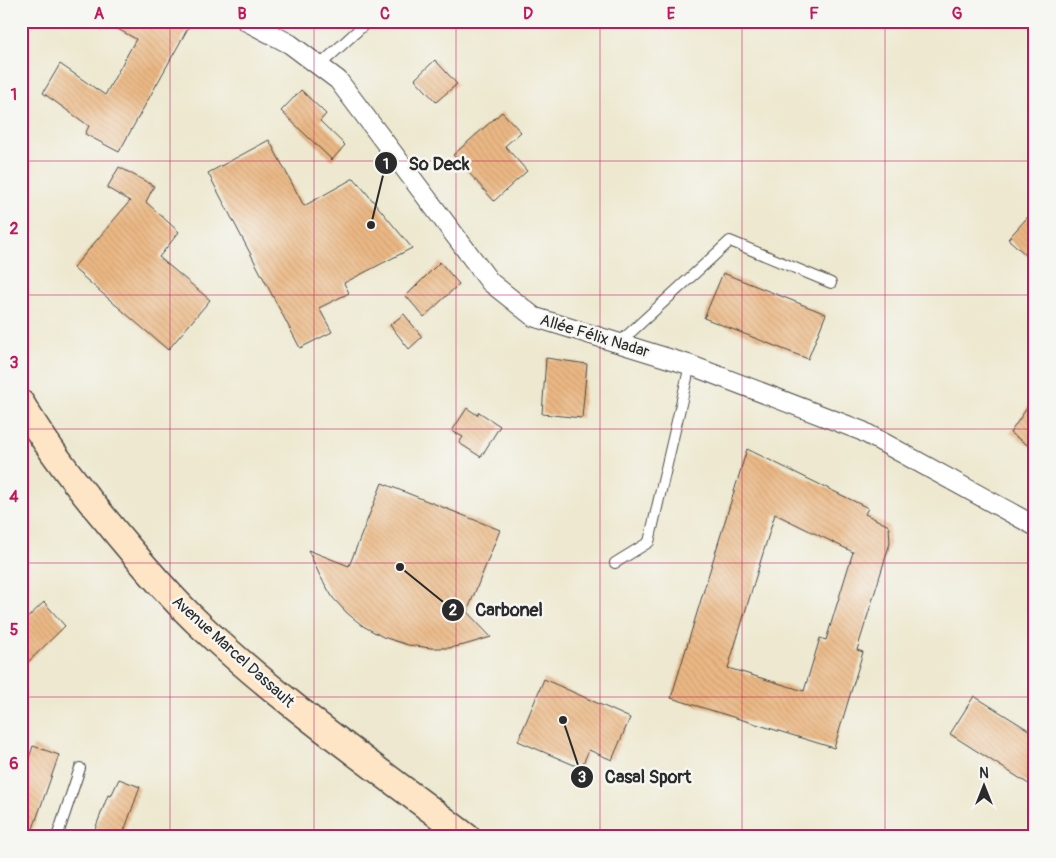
<svg xmlns="http://www.w3.org/2000/svg" width="1056" height="858" viewBox="0 0 1056 858" font-family="Pangolin,sans-serif">
<style>
.building{fill:url(#building-back-hatch);fill-rule:evenodd}
.lines{fill:none;stroke-linecap:round;stroke-linejoin:round}
.lane-casing{stroke:#484744;stroke-width:12}
.street-casing{stroke:#484744;stroke-width:21}
.secondary-casing{stroke:#484744;stroke-width:29}
.lane{stroke:#fff;stroke-width:10}
.street{stroke:#fff;stroke-width:19}
.secondary{stroke:#fde5c5;stroke-width:26}
.grid{fill:none;stroke:#c2185b;stroke-width:1;stroke-opacity:0.55}
.labels{text-anchor:middle;stroke-width:5;stroke-linejoin:round;paint-order:stroke}
.street-label{font-size:16px;fill:#2b2b2b;stroke:#f6f6f2}
.leader{fill:none;stroke:#2b2b2b;stroke-width:2}
.callout-dot{fill:#2b2b2b;stroke:#f6f6f2;stroke-width:2}
.mark-label{font-size:15px;text-anchor:middle;font-weight:bold;fill:#fff}
.callout-label{font-size:18px;text-anchor:middle;font-weight:bold;fill:#2b2b2b;stroke:#f6f6f2;stroke-width:5;stroke-linejoin:round;paint-order:stroke}
.neatline{fill:none;stroke:#c2185b;stroke-width:2}
.grid-label{font-size:16px;text-anchor:middle;font-weight:bold;fill:#c2185b}
</style>
<defs>
<pattern id="building-back-hatch" width="6" height="6" patternUnits="userSpaceOnUse" patternTransform="scale(1.25)"><rect width="6" height="6" fill="#ebb884"/><path d="M-1 5l2 2M0 0l6 6M5-1l2 2" fill="none" stroke="#ca9e72"/></pattern>
</defs>
<rect width="100%" height="100%" fill="#f6f6f2"/>
<filter id="ink" filterUnits="userSpaceOnUse"><feTurbulence type="fractalNoise" baseFrequency=".02" numOctaves="2"/><feDisplacementMap in="SourceGraphic" scale="10" xChannelSelector="R" yChannelSelector="G"/><feConvolveMatrix kernelMatrix="1 2 1 2 8 2 1 2 1" color-interpolation-filters="sRGB"/></filter>
<filter id="wash" filterUnits="userSpaceOnUse"><feTurbulence type="fractalNoise" baseFrequency=".0096" numOctaves="4" result="noise"/><feDisplacementMap in="SourceGraphic" scale="20" xChannelSelector="R" yChannelSelector="G"/><feGaussianBlur stdDeviation="1.12" result="paint"/><feColorMatrix in="noise" values="0 0 0 0 0 0 0 0 0 0 0 0 0 0 0 0 0 1.4 0 .05"/><feComposite in="paint" operator="in"/></filter>
<g filter="url(#wash)">
<rect width="100%" height="100%" fill="#ede8cf"/>
<g id="blocks">
<g class="building">
<path d="M 103,21 L 192,21 L 119,152 L 85,134 L 89,126 L 43,93 L 60,64 L 105,95 L 136,39 Z"/>
<path d="M 435,60 L 457,84 L 436,102 L 415,79 Z"/>
<path d="M 301,90 L 326,114 L 320,121 L 345,145 L 332,160 L 281,111 Z"/>
<path d="M 502,112 L 521,132 L 505,146 L 527,171 L 494,201 L 453,155 Z"/>
<path d="M 269,140 L 304,206 L 354,178 L 412,248 L 344,283 L 349,293 L 319,308 L 332,332 L 300,348 L 208,173 Z"/>
<path d="M 119,167 L 154,186 L 146,202 L 179,232 L 159,257 L 210,300 L 168,350 L 73,268 L 130,201 L 107,188 Z"/>
<path d="M 1035,209 L 1035,263 L 1008,239 Z"/>
<path d="M 440,262 L 459,284 L 424,317 L 406,296 Z"/>
<path d="M 723,273 L 826,314 L 808,359 L 704,318 Z"/>
<path d="M 404,314 L 422,337 L 409,349 L 390,325 Z"/>
<path d="M 546,358 L 587,364 L 582,418 L 542,414 Z"/>
<path d="M 1035,396 L 1035,450 L 1010,433 Z"/>
<path d="M 467,408 L 477,415 L 479,412 L 500,426 L 481,457 L 459,443 L 463,437 L 452,431 Z"/>
<path d="M 747,449 L 868,508 L 865,514 L 889,526 L 890,543 L 857,650 L 863,652 L 834,748 L 671,698 ZM 775,514 L 853,552 L 826,640 L 820,638 L 804,691 L 728,668 Z"/>
<path d="M 382,483 L 500,530 L 467,612 L 491,637 L 464,645 L 449,648 L 431,648 L 408,645 L 383,637 L 363,626 L 347,613 L 333,598 L 320,576 L 308,550 L 349,566 Z"/>
<path d="M 44,602 L 65,626 L 21,669 L 21,632 L 28,625 L 24,621 Z"/>
<path d="M 544,679 L 630,718 L 612,760 L 589,750 L 581,768 L 518,741 Z"/>
<path d="M 974,696 L 1035,734 L 1035,788 L 950,734 Z"/>
<path d="M 33,746 L 59,755 L 30,837 L 21,837 L 21,768 L 26,757 L 29,758 Z"/>
<path d="M 119,779 L 140,787 L 122,837 L 92,837 L 108,795 L 111,796 Z"/>
</g>
</g>
</g>
<g filter="url(#ink)">
<use href="#blocks" fill-opacity="0" stroke="#484744" stroke-width="1"/>
<g class="lines">
<defs>
<g id="lane">
<path d="M 319,66 L 368,21"/>
<path d="M 619,343 L 730,241 L 831,283"/>
<path d="M 615,563 L 649,542 L 690,365"/>
<path d="M 57,837 L 80,768"/>
</g>
<path id="street" d="M 246,21 L 290,44 L 338,80 L 490,282 L 534,317 L 690,365 L 862,431 L 1035,526"/>
<path id="secondary" d="M 21,403 C 45,444 74,482 105,519 C 135,556 166,593 201,626 C 282,703 378,769 467,837"/>
</defs>
<use href="#lane" class="lane-casing"/>
<use href="#street" class="street-casing"/>
<use href="#secondary" class="secondary-casing"/>
<use href="#lane" class="lane"/>
<use href="#street" class="street"/>
<use href="#secondary" class="secondary"/>
</g>
</g>
<path class="grid" d="M 170,21 L 170,837M 314,21 L 314,837M 456,21 L 456,837M 600,21 L 600,837M 742,21 L 742,837M 885,21 L 885,837M 21,161 L 1035,161M 21,295 L 1035,295M 21,429 L 1035,429M 21,563 L 1035,563M 21,697 L 1035,697"/>
<g class="labels">
<g class="street-label">
<text transform="translate(595 335) rotate(17)" y="6">Allée Félix Nadar</text>
<text transform="translate(234 651) rotate(42)" y="6">Avenue Marcel Dassault</text>
</g>
</g>
<path class="leader" d="M371 225L386 163M400 567L453 610M563 720L582 777"/>
<g class="callout-dot">
<circle cx="371" cy="225" r="5"/>
<circle cx="400" cy="567" r="5"/>
<circle cx="563" cy="720" r="5"/>
<circle cx="386" cy="163" r="12"/>
<circle cx="453" cy="610" r="12"/>
<circle cx="582" cy="777" r="12"/>
</g>
<g class="mark-label">
<text x="386" y="169">1</text>
<text x="453" y="615">2</text>
<text x="582" y="782">3</text>
</g>
<g class="callout-label">
<text x="439" y="170">So Deck</text>
<text x="509" y="616">Carbonel</text>
<text x="648" y="783">Casal Sport</text>
</g>
<rect width="1056" height="858" fill="none" stroke="#f6f6f2" stroke-width="55"/>
<g transform="translate(984 786)" stroke="#f6f6f2" stroke-width="4" paint-order="stroke">
<path d="M0-4L9 19L0 12L-9 19Z" fill="#2b2b2b"/>
<text y="-8" font-size="14" font-weight="bold" text-anchor="middle" fill="#2b2b2b">N</text>
</g>
<rect x="28" y="28" width="1000" height="802" class="neatline"/>
<g class="grid-label">
<text x="99" y="19">A</text>
<text x="242" y="19">B</text>
<text x="385" y="19">C</text>
<text x="528" y="19">D</text>
<text x="671" y="19">E</text>
<text x="814" y="19">F</text>
<text x="957" y="19">G</text>
<text x="14" y="100">1</text>
<text x="14" y="234">2</text>
<text x="14" y="368">3</text>
<text x="14" y="502">4</text>
<text x="14" y="635">5</text>
<text x="14" y="769">6</text>
</g>
</svg>
